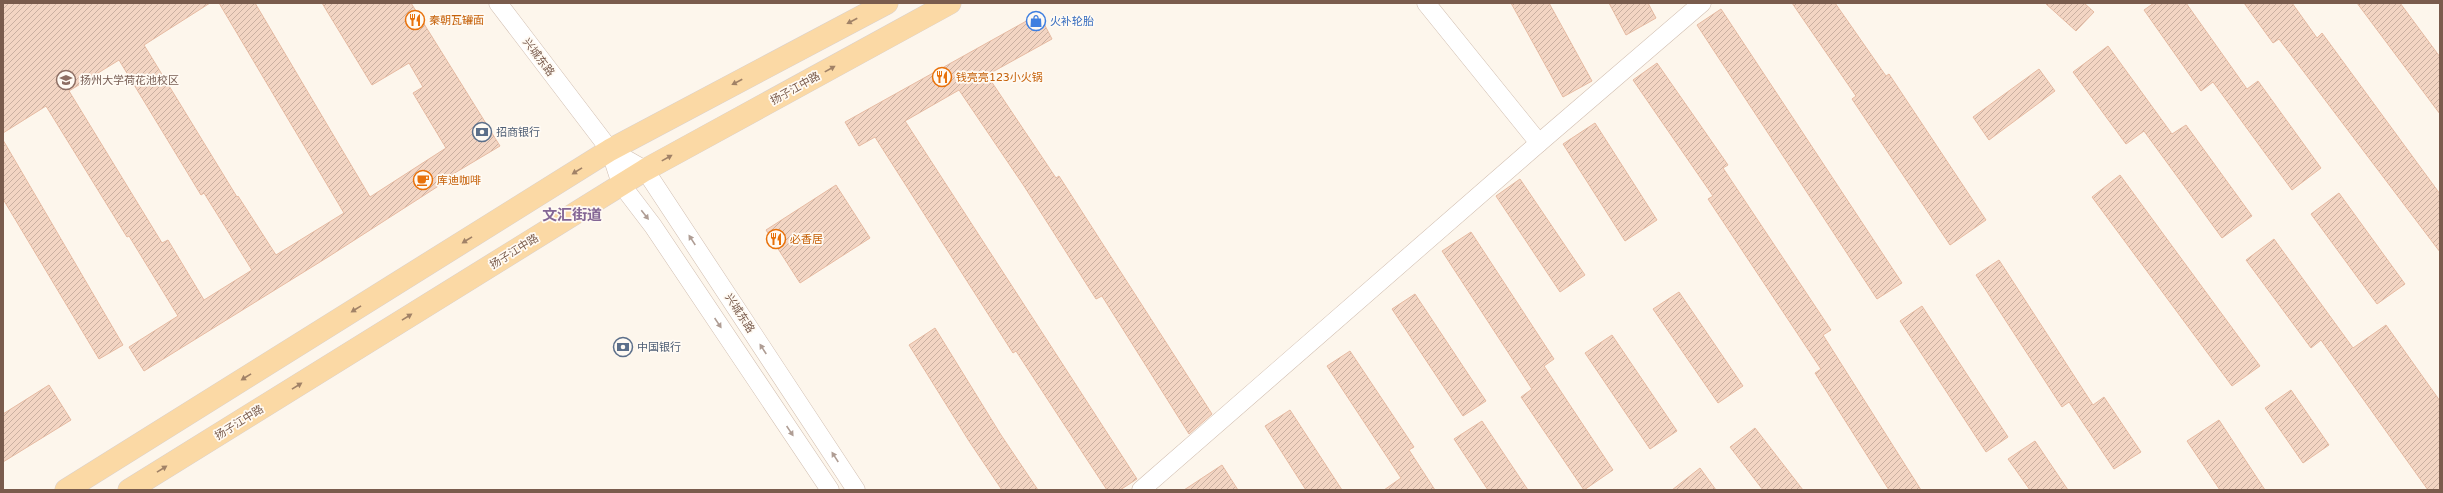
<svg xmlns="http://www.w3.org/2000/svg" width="2443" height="493" viewBox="0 0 2443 493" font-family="'Varela Round','Noto Sans SC',sans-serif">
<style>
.building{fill:url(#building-hatch);stroke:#e6bba3;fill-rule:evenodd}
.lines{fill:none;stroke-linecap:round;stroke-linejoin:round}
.minor-casing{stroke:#d1beb0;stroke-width:19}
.major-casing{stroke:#dad1cd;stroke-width:23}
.minor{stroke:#fff;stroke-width:18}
.major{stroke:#fbd9a5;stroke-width:22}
.oneway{fill:#a18267}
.oneway2{fill:#af9d94}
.labels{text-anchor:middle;stroke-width:3.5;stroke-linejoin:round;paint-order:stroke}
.food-label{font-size:11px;fill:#c56008;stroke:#fffaf3;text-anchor:start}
.shop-label{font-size:11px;fill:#366cbe;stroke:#fffaf3;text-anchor:start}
.street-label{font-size:11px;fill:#7a5c4d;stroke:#fffaf3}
.education-label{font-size:11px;fill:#785e54;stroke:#fffaf3;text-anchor:start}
.service-label{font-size:11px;fill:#4e5e75;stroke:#fffaf3;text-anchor:start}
.district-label{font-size:15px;font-weight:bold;fill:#846695;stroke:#fffaf3}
</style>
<defs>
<pattern id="building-hatch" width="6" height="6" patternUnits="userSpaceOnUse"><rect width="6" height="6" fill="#f3d5c3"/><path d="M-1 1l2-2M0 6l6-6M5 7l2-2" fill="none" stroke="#cab0a1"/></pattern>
</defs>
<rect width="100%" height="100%" fill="#fdf6ec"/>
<g class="building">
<path d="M 3,3 L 210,3 L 144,45 L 237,197 L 238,196 L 276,255 L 344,213 L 219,3 L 255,3 L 370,197 L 446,148 L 413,93 L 423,87 L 409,63 L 372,85 L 322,3 L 411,3 L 500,146 L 453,174 L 454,176 L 328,257 L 144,371 L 129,347 L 178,316 L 129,236 L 127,237 L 46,106 L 3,133 ZM 119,60 L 201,195 L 204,193 L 252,270 L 204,300 L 168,240 L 162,243 L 69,91 Z"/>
<path d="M 1511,3 L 1549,3 L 1592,81 L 1563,97 Z"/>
<path d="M 1609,3 L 1648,3 L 1656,18 L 1626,35 Z"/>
<path d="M 1792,3 L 1835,3 L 1886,76 L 1889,74 L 1986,220 L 1950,245 L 1852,99 L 1856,96 Z"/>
<path d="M 2045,3 L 2084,3 L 2094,12 L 2076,31 Z"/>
<path d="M 2154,3 L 2186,3 L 2247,89 L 2258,81 L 2321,168 L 2292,190 L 2213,82 L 2201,91 L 2144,10 Z"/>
<path d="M 2244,3 L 2292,3 L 2317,38 L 2322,33 L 2440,194 L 2440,252 L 2279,39 L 2273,43 Z"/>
<path d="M 2357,3 L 2400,3 L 2440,57 L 2440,114 Z"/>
<path d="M 1721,9 L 1902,283 L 1877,299 L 1697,25 Z"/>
<path d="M 1039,14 L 1052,39 L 987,75 L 1056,178 L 1059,176 L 1212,414 L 1189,434 L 1102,296 L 1096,299 L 1024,186 L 959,90 L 905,121 L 1137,479 L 1120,490 L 1107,490 L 1016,351 L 1013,353 L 875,137 L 859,146 L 845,122 Z"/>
<path d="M 2108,46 L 2172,134 L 2186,125 L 2252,216 L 2222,238 L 2144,131 L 2126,144 L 2073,72 Z"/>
<path d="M 1657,63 L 1728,165 L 1723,168 L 1831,330 L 1823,335 L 1921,490 L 1889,490 L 1815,373 L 1821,369 L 1708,199 L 1713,196 L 1633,80 Z"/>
<path d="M 2039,69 L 2055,91 L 1989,140 L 1973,117 Z"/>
<path d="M 1595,123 L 1657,220 L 1625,241 L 1563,144 Z"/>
<path d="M 3,140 L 123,345 L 99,359 L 3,199 Z"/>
<path d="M 2120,175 L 2260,366 L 2232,386 L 2092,197 Z"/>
<path d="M 1520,179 L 1585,275 L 1560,292 L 1496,196 Z"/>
<path d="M 836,185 L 870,238 L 800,283 L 766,230 Z"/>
<path d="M 2339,193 L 2405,284 L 2377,304 L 2311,214 Z"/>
<path d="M 1471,232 L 1554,359 L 1544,366 L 1613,470 L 1584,490 L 1521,397 L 1532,389 L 1442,251 Z"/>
<path d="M 2274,239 L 2353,348 L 2386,325 L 2440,401 L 2440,490 L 2428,490 L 2321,340 L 2311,348 L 2246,260 Z"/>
<path d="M 1999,260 L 2093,405 L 2104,397 L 2141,452 L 2114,469 L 2069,402 L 2062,407 L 1976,275 Z"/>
<path d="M 1679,292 L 1743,386 L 1718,403 L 1653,309 Z"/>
<path d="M 1415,294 L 1486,401 L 1463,416 L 1392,309 Z"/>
<path d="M 1922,306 L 2008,437 L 1986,452 L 1900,321 Z"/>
<path d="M 935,328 L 1001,435 L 1038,490 L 1002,490 L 969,441 L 909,345 Z"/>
<path d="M 1612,335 L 1677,431 L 1650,449 L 1585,353 Z"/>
<path d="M 1350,351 L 1414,447 L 1409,450 L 1435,490 L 1384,490 L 1401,478 L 1327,366 Z"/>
<path d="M 49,385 L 71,420 L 3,462 L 3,414 Z"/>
<path d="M 2291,390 L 2329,445 L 2303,463 L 2265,408 Z"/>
<path d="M 1290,410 L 1342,490 L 1306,490 L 1265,426 Z"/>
<path d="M 2219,420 L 2265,490 L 2220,490 L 2187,441 Z"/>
<path d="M 1482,421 L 1528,490 L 1488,490 L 1454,439 Z"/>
<path d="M 1755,428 L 1803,490 L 1763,490 L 1730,447 Z"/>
<path d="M 2035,441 L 2068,490 L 2030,490 L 2008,459 Z"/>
<path d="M 1222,465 L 1238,490 L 1184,490 Z"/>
<path d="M 1700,468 L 1716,490 L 1672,490 Z"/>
</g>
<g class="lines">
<defs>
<g id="minor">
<path d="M 498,3 L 610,150 L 621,184 L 653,226 L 830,490"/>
<path d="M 1426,3 L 1539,143"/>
<path d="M 610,150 L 645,170 L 856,490"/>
<path d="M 1141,490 L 1539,143 L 1702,3"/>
</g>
<g id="major">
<path d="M 66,490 L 610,150 L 887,3"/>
<path d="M 129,490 L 645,170 L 950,3"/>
</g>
</defs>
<use href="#minor" class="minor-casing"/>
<use href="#major" class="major-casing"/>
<use href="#minor" class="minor"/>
<use href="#major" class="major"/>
</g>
<defs><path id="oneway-solid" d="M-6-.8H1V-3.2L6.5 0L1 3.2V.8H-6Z"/></defs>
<g class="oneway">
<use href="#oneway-solid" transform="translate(852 21) rotate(152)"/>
<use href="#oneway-solid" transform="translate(830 69) rotate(-29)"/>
<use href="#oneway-solid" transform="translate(737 82) rotate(152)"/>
<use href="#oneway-solid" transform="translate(667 158) rotate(-29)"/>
<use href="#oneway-solid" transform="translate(577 171) rotate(148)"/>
<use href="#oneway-solid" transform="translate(467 240) rotate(148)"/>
<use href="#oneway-solid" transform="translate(356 309) rotate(148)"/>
<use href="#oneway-solid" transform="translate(407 317) rotate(-32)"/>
<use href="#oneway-solid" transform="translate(246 377) rotate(148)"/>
<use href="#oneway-solid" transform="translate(297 386) rotate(-32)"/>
<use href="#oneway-solid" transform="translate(162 469) rotate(-32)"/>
</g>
<g class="oneway2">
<use href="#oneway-solid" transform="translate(645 215) rotate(52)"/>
<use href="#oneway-solid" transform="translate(692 240) rotate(-123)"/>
<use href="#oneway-solid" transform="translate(718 323) rotate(56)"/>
<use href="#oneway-solid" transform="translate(763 349) rotate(-123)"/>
<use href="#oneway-solid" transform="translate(790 431) rotate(56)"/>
<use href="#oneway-solid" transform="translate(835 457) rotate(-123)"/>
</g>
<defs>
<symbol id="restaurant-ring" viewBox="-11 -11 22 22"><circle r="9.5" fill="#fffaf3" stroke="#e8710a" stroke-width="1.5"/><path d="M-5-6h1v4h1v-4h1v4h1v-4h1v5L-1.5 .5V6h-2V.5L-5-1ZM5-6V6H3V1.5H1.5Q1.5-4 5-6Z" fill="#e8710a"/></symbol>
<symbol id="shop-ring" viewBox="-11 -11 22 22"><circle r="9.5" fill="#fffaf3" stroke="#3f7fe0" stroke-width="1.5"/><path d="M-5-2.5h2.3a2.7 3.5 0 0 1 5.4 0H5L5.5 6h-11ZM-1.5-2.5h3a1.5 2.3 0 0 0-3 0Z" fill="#3f7fe0"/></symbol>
<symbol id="university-ring" viewBox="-11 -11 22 22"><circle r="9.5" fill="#fffaf3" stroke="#8d6e63" stroke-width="1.5"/><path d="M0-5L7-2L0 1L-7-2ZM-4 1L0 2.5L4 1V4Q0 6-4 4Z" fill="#8d6e63"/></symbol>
<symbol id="bank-ring" viewBox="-11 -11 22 22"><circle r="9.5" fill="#fffaf3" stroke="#5c6f8a" stroke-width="1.5"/><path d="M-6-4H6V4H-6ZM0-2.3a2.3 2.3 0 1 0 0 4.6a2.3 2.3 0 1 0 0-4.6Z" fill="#5c6f8a"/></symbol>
<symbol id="cafe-ring" viewBox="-11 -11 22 22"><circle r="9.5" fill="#fffaf3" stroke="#e8710a" stroke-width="1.5"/><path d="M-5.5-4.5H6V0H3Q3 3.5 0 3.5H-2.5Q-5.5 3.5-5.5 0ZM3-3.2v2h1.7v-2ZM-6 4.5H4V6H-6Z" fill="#e8710a"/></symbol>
</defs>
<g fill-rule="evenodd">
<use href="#restaurant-ring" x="404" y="9" width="22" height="22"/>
<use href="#shop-ring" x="1025" y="10" width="22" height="22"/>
<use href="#restaurant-ring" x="931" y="66" width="22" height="22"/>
<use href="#university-ring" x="55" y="69" width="22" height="22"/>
<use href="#bank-ring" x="471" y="121" width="22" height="22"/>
<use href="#cafe-ring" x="412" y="169" width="22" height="22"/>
<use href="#restaurant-ring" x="765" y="228" width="22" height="22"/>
<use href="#bank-ring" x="612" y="336" width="22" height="22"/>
</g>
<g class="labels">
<g class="food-label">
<text x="429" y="24">秦朝瓦罐面</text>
<text x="956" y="81">钱亮亮123小火锅</text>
<text x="437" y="184">库迪咖啡</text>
<text x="790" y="243">必香居</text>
</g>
<g class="shop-label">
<text x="1050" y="25">火补轮胎</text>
</g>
<g class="street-label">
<text transform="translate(539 57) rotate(53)" y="4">兴城东路</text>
<text transform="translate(795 88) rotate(-29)" y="4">扬子江中路</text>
<text transform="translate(514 251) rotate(-32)" y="4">扬子江中路</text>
<text transform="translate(740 313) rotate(57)" y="4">兴城东路</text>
<text transform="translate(239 422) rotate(-32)" y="4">扬子江中路</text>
</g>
<g class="education-label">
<text x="80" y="84">扬州大学荷花池校区</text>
</g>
<g class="service-label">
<text x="496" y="136">招商银行</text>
<text x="637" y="351">中国银行</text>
</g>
<g class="district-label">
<text x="572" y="220">文汇街道</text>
</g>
</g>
<rect width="2443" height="493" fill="none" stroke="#7a5c4d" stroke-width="8"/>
</svg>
